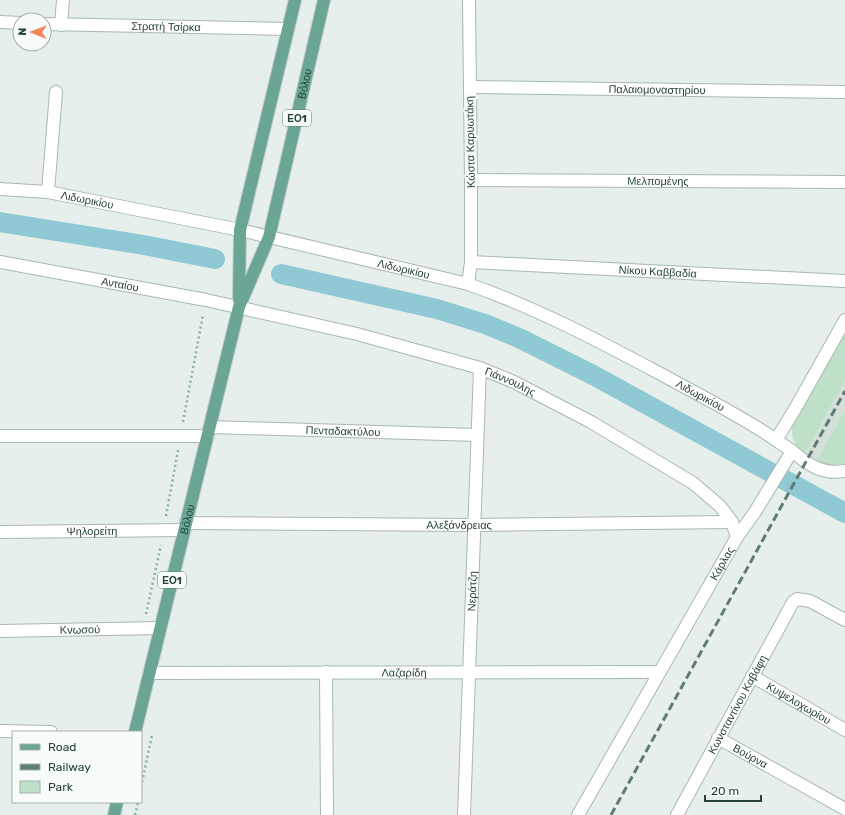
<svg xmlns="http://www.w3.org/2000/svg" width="845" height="815" viewBox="0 0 845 815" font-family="Rubik,sans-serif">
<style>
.built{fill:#d4dfda}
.green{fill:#bfe0c8}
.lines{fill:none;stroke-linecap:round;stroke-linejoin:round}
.canal{stroke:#8ec9d4;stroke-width:20}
.street-casing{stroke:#a8b8b2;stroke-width:14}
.primary-casing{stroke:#c2cac8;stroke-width:14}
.path{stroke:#86b3a5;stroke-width:2.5;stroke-dasharray:2 3;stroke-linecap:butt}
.street{stroke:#fff;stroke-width:12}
.primary{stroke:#6aa596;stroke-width:12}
.rail{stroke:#5f7d75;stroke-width:3;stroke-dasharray:8 4;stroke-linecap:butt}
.labels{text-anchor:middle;stroke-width:4;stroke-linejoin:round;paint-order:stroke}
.shield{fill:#f7fbf9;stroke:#637a73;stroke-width:1}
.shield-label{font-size:10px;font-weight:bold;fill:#24423a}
.street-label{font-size:11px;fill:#24423a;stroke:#f7fbf9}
</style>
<rect width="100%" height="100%" fill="#e6efeb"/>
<path class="built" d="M 845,381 L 845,410 L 816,461 L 804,455 Z"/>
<g class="green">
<path d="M 845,330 L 845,381 L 804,455 C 793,444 789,436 794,421 Z"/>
<path d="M 845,410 L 845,464 L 826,465 L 816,461 Z"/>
</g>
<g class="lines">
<g class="canal">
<path d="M 0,222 L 144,245 L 215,259"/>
<path d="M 281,274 L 437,309 L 485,324 L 519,338 L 593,375 L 845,513"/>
</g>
<defs>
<g id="street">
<path d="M 0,22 L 20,23"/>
<path id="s1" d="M 44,24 L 288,29"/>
<path d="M 61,25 L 63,0"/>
<path id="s2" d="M 470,87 L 845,92"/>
<path id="s3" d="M 471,180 L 845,182"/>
<path id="s4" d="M 0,189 L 48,192 L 240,230 L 468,284 C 534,307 595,339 657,372 C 697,394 738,414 776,440"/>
<path d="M 48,192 L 56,92"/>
<path id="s5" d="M 0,262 L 206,300 L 357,334 L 480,368 L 514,382 L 591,422 L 693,483 L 720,506 L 732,522 L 737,537"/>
<path id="s6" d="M 471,262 L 845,281"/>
<path d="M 468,284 L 471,262 L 471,180 L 469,0"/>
<path id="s7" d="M 210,427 L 477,435"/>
<path d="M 0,436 L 208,436"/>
<path d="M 792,451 C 808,465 823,475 845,471"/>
<path id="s8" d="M 186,523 L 473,525 L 732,522"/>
<path id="s9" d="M 0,532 L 184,530"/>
<path id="s10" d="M 0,631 L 160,628"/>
<path d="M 326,672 L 327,815"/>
<path id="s11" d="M 149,673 L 659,672"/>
<path id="s12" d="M 752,676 L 845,730"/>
<path d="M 0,731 L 51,732"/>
<path id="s13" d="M 718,738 L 845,809"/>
<path id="s14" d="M 464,815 L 480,368"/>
<path id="s15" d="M 578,815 L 737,537 L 755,512 L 792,451 L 776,440 L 795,409 L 845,320"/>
<path id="s16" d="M 677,815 L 793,602 L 797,599 L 810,601 L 845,620"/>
</g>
<g id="primary">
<path d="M 239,300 L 240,230 L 295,0"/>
<path id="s17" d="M 135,732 L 239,307 L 269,237 L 324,0"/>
<path d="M 114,815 L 117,802"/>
</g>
</defs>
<use href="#street" class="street-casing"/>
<use href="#primary" class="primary-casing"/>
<g class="path">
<path d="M 183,422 L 203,315"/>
<path d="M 166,516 L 178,450"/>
<path d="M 146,614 L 161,545"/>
<path d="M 141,787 L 152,735"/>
<path d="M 135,815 L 138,802"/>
</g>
<use href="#street" class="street"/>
<use href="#primary" class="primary"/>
<path class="rail" d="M 611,815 L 845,391"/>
</g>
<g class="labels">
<g class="shield">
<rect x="283" y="110" width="28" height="16" rx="3"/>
<rect x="158" y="572" width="28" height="16" rx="3"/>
</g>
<g class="shield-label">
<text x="297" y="122">ΕΟ1</text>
<text x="172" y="584">ΕΟ1</text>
</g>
<g class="street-label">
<text dy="4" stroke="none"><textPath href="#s1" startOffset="122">Στρατή Τσίρκα</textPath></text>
<text dy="4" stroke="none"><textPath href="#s17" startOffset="671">Βόλου</textPath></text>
<text dy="4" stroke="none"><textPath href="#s2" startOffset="187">Παλαιομοναστηρίου</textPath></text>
<text transform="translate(470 142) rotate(-91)" y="4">Κώστα Καρυωτάκη</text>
<text dy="4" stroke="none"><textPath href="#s3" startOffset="187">Μελπομένης</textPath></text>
<text dy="4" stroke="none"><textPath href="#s4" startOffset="88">Λιδωρικίου</textPath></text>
<text dy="4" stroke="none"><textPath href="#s4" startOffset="412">Λιδωρικίου</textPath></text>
<text dy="4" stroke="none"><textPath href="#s6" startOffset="187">Νίκου Καββαδία</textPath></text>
<text dy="4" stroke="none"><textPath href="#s5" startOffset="122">Ανταίου</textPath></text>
<text dy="4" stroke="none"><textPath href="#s5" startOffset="525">Γιάννουλης</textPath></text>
<text dy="4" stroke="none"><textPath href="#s4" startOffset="736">Λιδωρικίου</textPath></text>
<text dy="4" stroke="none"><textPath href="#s7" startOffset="133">Πενταδακτύλου</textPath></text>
<text dy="4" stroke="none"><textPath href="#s17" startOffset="219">Βόλου</textPath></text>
<text dy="4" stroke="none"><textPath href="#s8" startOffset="273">Αλεξάνδρειας</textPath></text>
<text dy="4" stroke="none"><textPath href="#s9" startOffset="92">Ψηλορείτη</textPath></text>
<text dy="4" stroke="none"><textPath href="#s15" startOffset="290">Κάρλας</textPath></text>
<text dy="4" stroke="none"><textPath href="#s14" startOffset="224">Νεράτζη</textPath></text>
<text dy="4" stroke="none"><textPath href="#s10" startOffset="80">Κνωσού</textPath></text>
<text dy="4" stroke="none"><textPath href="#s11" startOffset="255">Λαζαρίδη</textPath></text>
<text dy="4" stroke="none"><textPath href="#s12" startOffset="54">Κυψελοχωρίου</textPath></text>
<text dy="4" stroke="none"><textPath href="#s16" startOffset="126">Κωνσταντίνου Καβάφη</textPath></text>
<text dy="4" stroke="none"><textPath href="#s13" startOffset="37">Βούρνα</textPath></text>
</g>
</g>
<rect x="12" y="731" width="130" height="72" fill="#f7fbf9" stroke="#a3b1ad"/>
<rect x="20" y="744" width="20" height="6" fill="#6aa596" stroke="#a3b1ad"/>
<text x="48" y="751" font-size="12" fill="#24423a">Road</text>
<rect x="20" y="764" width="20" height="6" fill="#5f7d75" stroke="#a3b1ad"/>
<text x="48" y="771" font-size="12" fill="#24423a">Railway</text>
<rect x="20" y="781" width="20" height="12" fill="#bfe0c8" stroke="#a3b1ad"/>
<text x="48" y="791" font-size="12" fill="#24423a">Park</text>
<g transform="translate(32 32) rotate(271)"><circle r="19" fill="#f7fbf9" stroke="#a3b1ad"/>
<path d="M0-3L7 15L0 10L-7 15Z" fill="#f4845f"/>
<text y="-6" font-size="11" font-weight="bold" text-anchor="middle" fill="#24423a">N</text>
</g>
<path d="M705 795v6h56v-6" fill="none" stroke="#24423a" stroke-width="2"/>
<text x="711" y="795" font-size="12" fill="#24423a" stroke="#f7fbf9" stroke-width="3" paint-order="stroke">20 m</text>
</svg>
